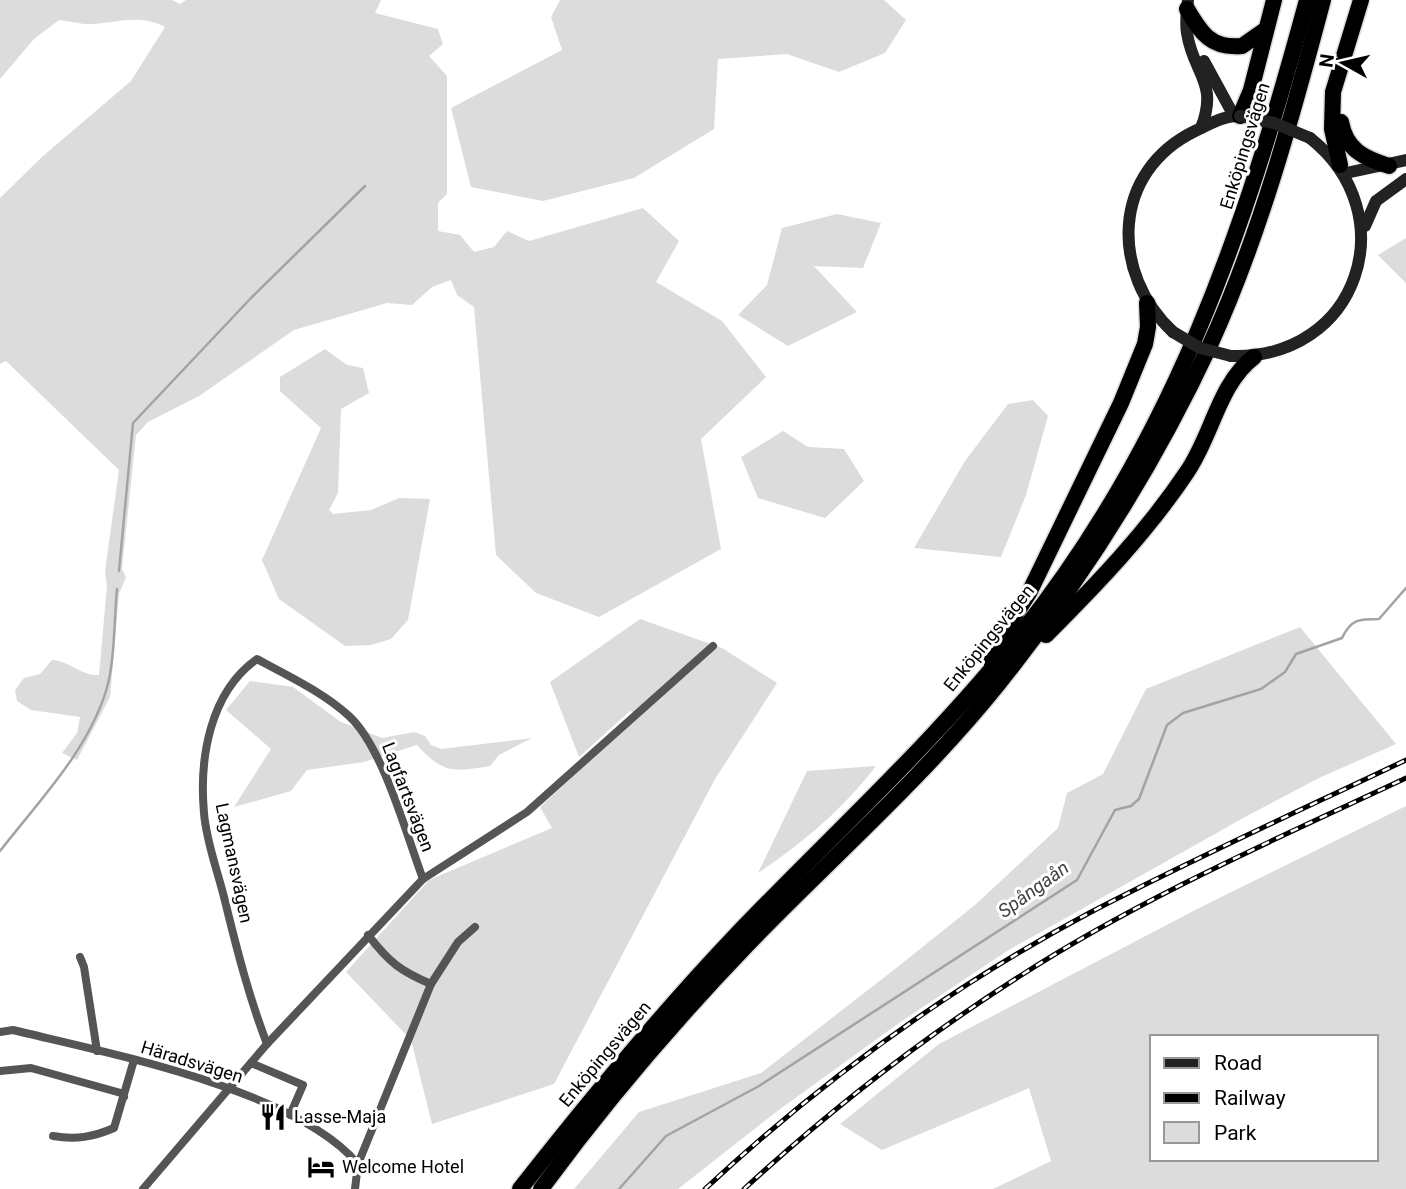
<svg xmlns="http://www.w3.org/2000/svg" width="1406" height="1189" viewBox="0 0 1406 1189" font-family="Roboto,sans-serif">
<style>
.green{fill:#dcdcdc;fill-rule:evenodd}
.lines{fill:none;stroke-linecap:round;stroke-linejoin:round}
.stream{stroke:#a3a3a3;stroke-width:2.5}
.motorway-casing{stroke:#dbdbdb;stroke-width:19}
.minor{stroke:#555;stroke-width:8}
.secondary{stroke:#222;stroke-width:12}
.motorway{stroke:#000;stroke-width:16}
.rail-casing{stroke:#000;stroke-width:5}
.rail{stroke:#fff;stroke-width:2.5;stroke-dasharray:8;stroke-linecap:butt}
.secondary-bridge{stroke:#222;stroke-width:12}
.labels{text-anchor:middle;stroke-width:6;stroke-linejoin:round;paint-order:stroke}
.street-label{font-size:18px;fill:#000;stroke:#fff}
.poi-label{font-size:18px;fill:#000;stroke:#fff;text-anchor:start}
.water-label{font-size:19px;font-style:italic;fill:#444;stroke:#fff}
</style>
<rect width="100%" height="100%" fill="#fff"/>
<g class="green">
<path d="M 0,0 L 172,0 L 180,4 L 186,0 L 381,0 L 375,13 L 438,29 L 443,44 L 429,56 L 447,76 L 447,194 L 438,203 L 438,231 L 460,235 L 474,252 L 494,247 L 507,231 L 529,241 L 643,208 L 679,241 L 656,282 L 722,321 L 766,377 L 701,439 L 721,549 L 599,617 L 536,593 L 496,555 L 474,307 L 457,295 L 451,280 L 432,287 L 412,305 L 387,303 L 294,330 L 199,396 L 148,422 L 136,435 L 122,569 L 126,577 L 119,594 L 110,697 L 77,760 L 62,753 L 77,733 L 80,717 L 31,710 L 17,701 L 15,690 L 24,678 L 40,674 L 52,660 C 70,661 81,676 99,675 L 107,586 L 105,571 L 119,470 L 6,361 L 0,364 L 0,198 L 43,156 L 131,81 L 165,27 C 140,14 119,22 93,24 C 83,25 70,21 59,20 L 34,39 L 0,79 Z"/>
<path d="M 560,0 L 884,0 L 906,20 L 885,53 L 839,72 L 787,54 L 718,59 L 714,129 L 634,178 L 543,201 L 471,187 L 451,108 L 562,50 L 551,17 Z"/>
<path d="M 837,214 L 881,223 L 863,268 L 814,266 L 857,312 L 788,346 L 738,315 L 767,285 L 782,228 Z"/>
<path d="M 1406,238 L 1406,283 L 1378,255 Z"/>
<path d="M 325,349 L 347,365 L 363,368 L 369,393 L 341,409 L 338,493 L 329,510 L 333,514 L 371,510 L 399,498 L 430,499 L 408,620 L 391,639 L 371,645 L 345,646 L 279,599 L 262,560 L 321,428 L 280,391 L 280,377 Z"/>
<path d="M 1033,400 L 1048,416 L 1026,495 L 1001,557 L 914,548 L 965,461 L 1008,404 Z"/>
<path d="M 783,431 L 808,447 L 844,449 L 864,481 L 825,518 L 758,498 L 741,457 Z"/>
<path d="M 640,619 L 722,648 L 777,683 L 715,779 L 554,1084 L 432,1124 L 411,1040 L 346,972 L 429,880 L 552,828 L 540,807 L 639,715 L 630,711 L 579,757 L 550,682 Z"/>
<path d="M 1300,627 L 1396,744 L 1319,778 L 1245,817 L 1007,951 L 899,1023 L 776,1112 L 678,1189 L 574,1189 L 639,1112 L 761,1073 L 895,969 L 975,905 L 1058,828 L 1067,793 L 1103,774 L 1146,689 Z"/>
<path d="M 250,681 L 293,687 L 341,722 L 382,738 L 414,732 L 425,736 L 431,745 L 441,749 L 532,738 L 499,755 L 490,766 C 453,772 444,774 417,745 L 364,762 L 307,770 L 291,791 L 234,807 L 271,749 L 226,710 Z"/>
<path d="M 876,766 C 842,810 804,842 758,873 L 807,771 Z"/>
<path d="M 1406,806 L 1406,1189 L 993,1189 L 1051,1161 L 1029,1088 L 882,1150 L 840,1124 L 939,1044 L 1201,907 ZM 1152,1037 L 1376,1037 L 1376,1159 L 1152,1159 Z"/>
</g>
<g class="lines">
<g class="stream">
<path d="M 119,571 L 133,423 L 251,298 L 365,186"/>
<path d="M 0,851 C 38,802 87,752 106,691 C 115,662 114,620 117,589"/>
<path d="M 619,1189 L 666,1136 L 759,1086 L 1077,880 L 1115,810 L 1131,806 L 1139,799 L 1167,725 L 1183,713 L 1261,689 L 1285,672 L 1296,654 L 1342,638 C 1351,619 1359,619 1379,619 L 1406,588"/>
</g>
<defs>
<g id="motorway">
<path d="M 1187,9 C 1201,33 1211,49 1242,46 L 1265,30"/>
<path d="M 1240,116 L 1251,90 L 1274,0"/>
<path d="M 1341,122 C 1346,150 1364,158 1389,166"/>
<path d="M 1340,165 L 1332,129 L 1333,92 L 1361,0"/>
<path d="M 1046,635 C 1097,584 1147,532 1187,472 C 1212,436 1219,383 1254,357"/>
<path d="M 988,658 L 1029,593 L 1121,403 L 1145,344 L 1148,327 L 1147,303"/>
<path d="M 520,1189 C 589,1101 660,1015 737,934 C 833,834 936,741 1022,632 C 1173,442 1245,230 1307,0"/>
<path d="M 541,1189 C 604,1103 673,1022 747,945 C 831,858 923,778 999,683 C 1083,578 1153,467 1210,345 C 1260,235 1292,117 1323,0"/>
</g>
</defs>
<use href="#motorway" class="motorway-casing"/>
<g class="minor">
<path d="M 80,957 L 84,967 L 97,1051"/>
<path d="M 431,984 L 458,942 L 475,927"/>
<path d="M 0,1032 L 13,1030 C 107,1053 295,1089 358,1164"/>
<path d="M 267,1044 C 249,997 237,950 225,901 C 218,872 206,841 204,813 C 199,758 210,692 257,659 C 288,676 323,692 349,716 C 383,747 406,834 423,879"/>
<path d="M 251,1063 L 303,1085 L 290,1115"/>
<path d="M 0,1071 L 31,1068 L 121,1093 L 124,1097"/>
<path d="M 53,1136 C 76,1140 93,1137 114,1128 L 134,1060"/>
<path d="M 143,1189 L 267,1044 L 423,879 L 527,812 L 713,646"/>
<path d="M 355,1189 L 358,1164 L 431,984 C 400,971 389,962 368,935"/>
</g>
<g class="secondary">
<path d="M 1188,0 C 1187,10 1185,23 1187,33 C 1193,74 1219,82 1201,128"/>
<path d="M 1204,61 L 1234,116"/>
<path d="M 1346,173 L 1406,160"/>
<path d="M 1365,226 L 1376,201 L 1406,179"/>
<path d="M 1173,332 C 1110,273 1111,172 1195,131 C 1208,125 1224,115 1240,116"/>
<path d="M 1231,356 C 1359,360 1406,214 1310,138"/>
</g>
<use href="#motorway" class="motorway"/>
<defs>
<g id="rail">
<path d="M 705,1189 C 820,1082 952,986 1091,912 C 1195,858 1301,810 1406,760"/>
<path d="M 744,1189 C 830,1110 921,1039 1020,976 C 1141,898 1276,839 1406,778"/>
</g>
</defs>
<use href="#rail" class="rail-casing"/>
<use href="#rail" class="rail"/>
<g class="secondary-bridge">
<path d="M 1240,116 L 1274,123 L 1310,138"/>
<path d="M 1173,332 L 1200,348 L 1231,356"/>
</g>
</g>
<defs>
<symbol id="restaurant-bare" viewBox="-9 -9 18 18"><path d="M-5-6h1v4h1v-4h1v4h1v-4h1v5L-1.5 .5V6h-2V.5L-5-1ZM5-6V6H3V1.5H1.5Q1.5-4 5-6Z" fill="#000" stroke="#fff" stroke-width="2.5" paint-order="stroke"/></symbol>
<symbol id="hotel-bare" viewBox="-9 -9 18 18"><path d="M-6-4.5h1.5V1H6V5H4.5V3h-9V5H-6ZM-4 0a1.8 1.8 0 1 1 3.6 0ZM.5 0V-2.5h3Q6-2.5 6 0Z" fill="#000" stroke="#fff" stroke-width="2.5" paint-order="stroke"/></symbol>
</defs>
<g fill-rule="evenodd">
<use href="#restaurant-bare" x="254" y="1098" width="38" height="38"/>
<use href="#hotel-bare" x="302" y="1148" width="38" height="38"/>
</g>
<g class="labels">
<g class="street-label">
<text transform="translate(1245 146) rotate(-73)" y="6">Enköpingsvägen</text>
<text transform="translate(989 638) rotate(-51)" y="6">Enköpingsvägen</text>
<text transform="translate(408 797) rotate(69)" y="6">Lagfartsvägen</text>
<text transform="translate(234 863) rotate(78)" y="6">Lagmansvägen</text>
<text transform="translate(605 1054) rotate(-50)" y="6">Enköpingsvägen</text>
<text transform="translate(192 1062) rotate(17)" y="6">Häradsvägen</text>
</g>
<g class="poi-label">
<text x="294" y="1123">Lasse-Maja</text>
<text x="342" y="1173">Welcome Hotel</text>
</g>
<g class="water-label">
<text transform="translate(1033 889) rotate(-36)" y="7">Spångaån</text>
</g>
</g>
<rect x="1150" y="1035" width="228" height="126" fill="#ffffff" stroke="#999999" stroke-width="2"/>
<rect x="1164" y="1058" width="35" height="10" fill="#222222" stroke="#999999" stroke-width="2"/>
<text x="1214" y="1070" font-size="21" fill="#000000">Road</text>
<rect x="1164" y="1093" width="35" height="10" fill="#000000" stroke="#999999" stroke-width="2"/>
<text x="1214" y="1105" font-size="21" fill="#000000">Railway</text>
<rect x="1164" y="1122" width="35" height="21" fill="#dcdcdc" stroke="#999999" stroke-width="2"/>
<text x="1214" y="1140" font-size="21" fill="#000000">Park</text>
<g transform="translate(1343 63) rotate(278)" stroke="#ffffff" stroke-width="5" paint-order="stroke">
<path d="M0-5L12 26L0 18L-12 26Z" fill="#000000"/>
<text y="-10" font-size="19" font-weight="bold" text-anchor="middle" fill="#000000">N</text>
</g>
</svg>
